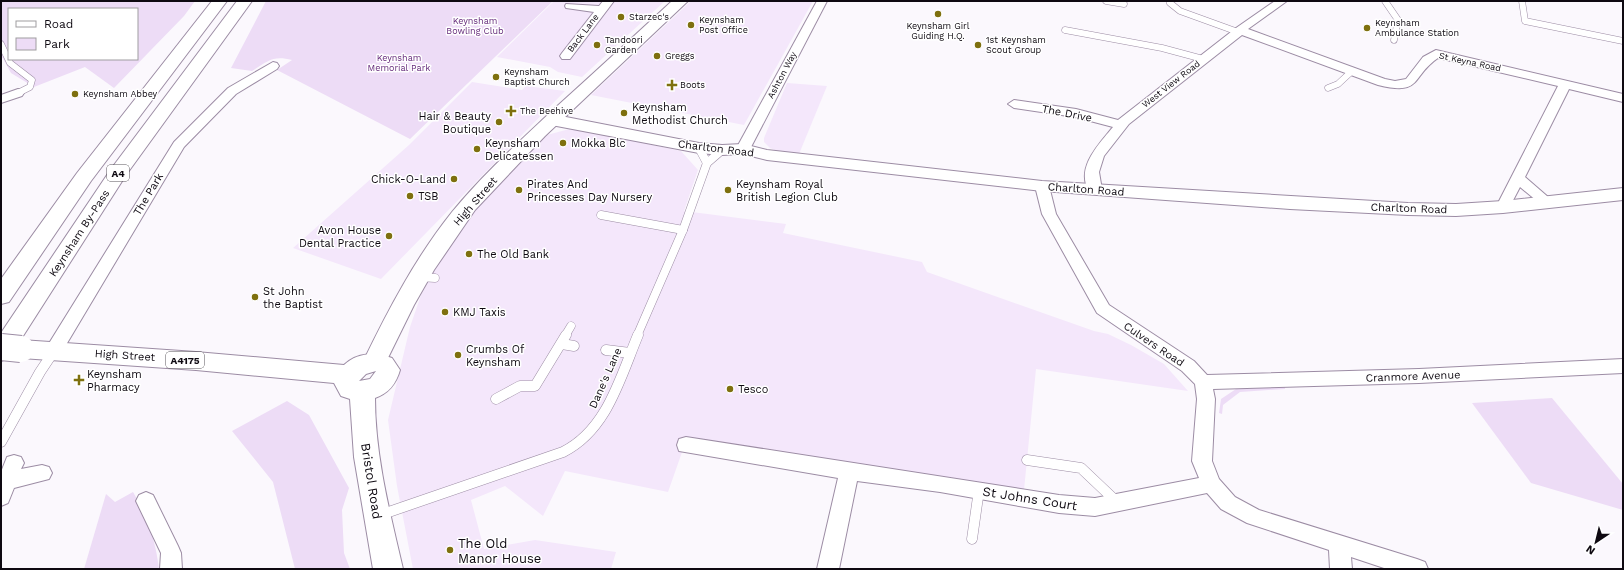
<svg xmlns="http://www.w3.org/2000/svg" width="1624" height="570" viewBox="0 0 1624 570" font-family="'Work Sans',sans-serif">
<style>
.built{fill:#f4e7fb}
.green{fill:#eddcf6;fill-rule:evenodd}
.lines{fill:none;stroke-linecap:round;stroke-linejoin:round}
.service-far2-casing{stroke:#9c8ca4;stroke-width:7}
.service-far1-casing{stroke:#9c8ca4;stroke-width:9}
.service-casing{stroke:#9c8ca4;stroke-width:11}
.minor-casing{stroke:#9c8ca4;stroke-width:2}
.tertiary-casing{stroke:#9c8ca4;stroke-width:2}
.secondary-casing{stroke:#9c8ca4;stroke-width:2}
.primary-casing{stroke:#9c8ca4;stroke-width:2}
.trunk-casing{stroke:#9c8ca4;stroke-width:2}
.service-far2{stroke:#fff;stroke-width:6}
.service-far1{stroke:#fff;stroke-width:8}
.service{stroke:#fff;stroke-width:10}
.minor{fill:#fff;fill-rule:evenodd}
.tertiary{fill:#fff;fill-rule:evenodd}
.secondary{fill:#fff;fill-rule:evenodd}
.primary{fill:#fff;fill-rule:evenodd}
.trunk{fill:#fff;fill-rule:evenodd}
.primary-bridge-casing{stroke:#9c8ca4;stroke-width:28;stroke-linecap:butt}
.primary-bridge{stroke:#fff;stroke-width:26}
.poi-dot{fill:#7e700e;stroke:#fff;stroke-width:1.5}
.labels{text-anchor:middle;stroke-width:3;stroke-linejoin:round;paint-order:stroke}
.far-poi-label{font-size:9px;fill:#0e0911;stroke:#fff;text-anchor:start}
.far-park-label{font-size:9px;fill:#652b7b;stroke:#fff}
.far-street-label{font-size:9px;fill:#0e0911;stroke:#fff}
.shield{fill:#fff;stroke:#565358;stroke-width:1}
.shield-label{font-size:10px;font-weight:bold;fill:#0e0911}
.poi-label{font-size:11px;fill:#0e0911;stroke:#fff;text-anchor:start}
.street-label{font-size:11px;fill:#0e0911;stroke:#fff}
.near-street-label{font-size:13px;fill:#0e0911;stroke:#fff}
.near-poi-label{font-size:13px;fill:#0e0911;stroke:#fff;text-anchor:start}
</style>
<rect width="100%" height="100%" fill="#fbf8fd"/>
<g class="built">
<path d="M 554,1 L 665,1 L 582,77 L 558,72 L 550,67 L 497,57 Z"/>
<path d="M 691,1 L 813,1 L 744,125 L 591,95 Z"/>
<path d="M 472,82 L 522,90 L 526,86 L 565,91 L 381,279 L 293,248 L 409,145 Z"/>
<path d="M 787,83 L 827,86 L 799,154 L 777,151 L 770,148 L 764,142 L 764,138 Z"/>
<path d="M 573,128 L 681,151 L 698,170 L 684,211 L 786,224 L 783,233 L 922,262 L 927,272 L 1094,331 L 1108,334 L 1131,345 L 1164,364 L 1188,391 L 1036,369 L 1024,490 L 687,438 L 668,492 L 565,471 L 543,516 L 505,486 L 471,500 L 484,549 L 535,540 L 616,552 L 611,569 L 413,569 L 397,486 L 388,420 L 410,327 L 421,295 L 439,262 L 484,195 L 547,135 Z"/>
</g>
<g class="green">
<path d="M 1,1 L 195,1 L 184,16 L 114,88 L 85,67 L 34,87 L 11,73 L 1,55 ZM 9,9 L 137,9 L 137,59 L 9,59 Z"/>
<path d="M 266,1 L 553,1 L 410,139 L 277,70 L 292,60 C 273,55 268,61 252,71 L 231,68 Z"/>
<path d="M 1285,387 L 1285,389 L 1240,392 L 1223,405 L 1222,414 L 1219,413 L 1221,399 L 1236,389 Z"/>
<path d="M 1552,398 L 1623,484 L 1623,510 L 1531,483 L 1472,403 Z"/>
<path d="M 287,401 L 309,415 L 349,488 L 342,510 L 344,553 L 350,569 L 295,569 L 273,482 L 232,431 Z"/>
<path d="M 133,492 C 147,515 156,542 159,569 L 84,569 L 106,494 L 115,502 Z"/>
</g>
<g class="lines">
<defs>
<g id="service-far2">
<path d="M 1106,1 L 1124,4"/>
<path d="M 1385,1 L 1398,20 L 1394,40"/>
<path d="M 1522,1 L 1525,21 L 1623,41"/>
<path d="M 1170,3 L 1180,11 L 1238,32"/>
<path d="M 1065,30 L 1162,48 L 1203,59"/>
<path d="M 1,44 L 10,63 L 32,80 L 30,87 L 18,93"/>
<path d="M 1328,88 L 1338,84 L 1352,71"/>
<path d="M 699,148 L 700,149"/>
</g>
<g id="service-far1">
<path d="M 699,148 L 707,163 L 722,150"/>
<path d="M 601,215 L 683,230"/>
<path d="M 420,277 L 435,278"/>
<path d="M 565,336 L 571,326"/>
<path d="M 637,336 L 683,230 L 707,163"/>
</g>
<g id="service">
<path d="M 562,344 L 574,346"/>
<path d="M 606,350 L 630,353"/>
<path d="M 496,399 L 520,386 L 535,386 L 566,335"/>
<path d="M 1,442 L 40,372 L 54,351"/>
<path d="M 1027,460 L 1081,468 L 1118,503"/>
<path d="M 380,515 L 563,452 C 607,430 620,378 638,335"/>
<path d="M 972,539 L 979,490"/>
</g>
<g id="minor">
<path d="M 603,1 L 614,1 L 570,59 L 562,59 L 560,56 L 562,53 L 594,12 L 566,8 L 565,6 L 566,4 L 599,6 Z"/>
<path d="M 817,1 L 827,1 L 750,149 L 748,152 L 738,152 L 736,149 Z"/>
<path d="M 1275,1 L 1287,1 L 1248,29 L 1385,79 L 1395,81 L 1406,79 L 1423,57 L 1436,50 L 1623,94 L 1623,102 L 1569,89 L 1525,177 L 1555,203 L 1553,206 L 1543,206 L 1520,187 L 1508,210 L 1498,210 L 1496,207 L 1558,86 L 1438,58 C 1410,77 1423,96 1378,85 L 1242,35 L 1129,124 L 1104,156 L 1099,172 L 1102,190 L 1100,193 L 1090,193 C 1074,169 1099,144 1113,127 L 1075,117 L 1014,108 L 1008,104 L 1014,100 L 1076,109 L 1118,120 L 1236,28 Z"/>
<path d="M 273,62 L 277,63 L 279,66 L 277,69 L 236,94 L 184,147 L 60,355 L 54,356 L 48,355 L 45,350 L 48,345 L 174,142 L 228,88 Z"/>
<path d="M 18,89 L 22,90 L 24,93 L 22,96 L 1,103 L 1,95 Z"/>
<path d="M 1042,182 L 1047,183 L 1049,186 L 1056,214 L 1109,305 L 1194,361 L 1207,375 L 1419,369 L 1623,359 L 1623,373 L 1419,383 L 1213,389 L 1215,399 L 1212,461 L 1219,479 L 1235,497 L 1259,510 L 1417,559 L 1425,562 L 1428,569 L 1387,569 L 1351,557 L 1352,569 L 1330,569 L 1329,550 L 1247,523 L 1221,509 L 1207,493 L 1095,516 L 1059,513 L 940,492 L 857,481 L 839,569 L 817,569 L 838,478 L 679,451 L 677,445 L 679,439 L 686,437 L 1059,495 L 1095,498 L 1199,478 L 1192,461 L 1197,399 L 1195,384 L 1182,371 L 1097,313 L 1042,214 L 1035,186 L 1037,183 Z"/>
<path d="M 14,455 L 21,457 L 24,463 L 21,469 L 42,465 L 49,467 L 52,473 L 49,479 L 14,488 L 8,503 L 1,506 L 1,472 L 7,457 Z"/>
<path d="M 146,492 L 153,495 L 178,546 L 181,553 L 182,569 L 160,569 L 161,553 L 136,501 L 139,495 Z"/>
</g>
<path id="tertiary" d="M 552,116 L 566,117 L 699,143 L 722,145 L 743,144 L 767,150 L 1042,181 L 1408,203 L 1456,204 L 1503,201 L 1623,188 L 1623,200 L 1503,213 L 1456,216 L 1408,215 L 1290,209 L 1042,191 L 767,160 L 743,154 L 722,155 L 699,153 L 546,124 L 544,121 L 546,118 Z"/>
<path id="secondary" d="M 672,1 L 688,1 L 545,136 L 475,210 L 434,270 L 414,305 L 383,368 L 375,371 L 367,368 L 363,362 C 388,310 416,257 452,212 C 483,174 519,142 554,109 C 594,73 633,37 672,1 Z"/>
<path id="primary" d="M 21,340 L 196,352 L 344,365 C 357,352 376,352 392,358 L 400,370 C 396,384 389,393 375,398 C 375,456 390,513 403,569 L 373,569 L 354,457 L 350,399 L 341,396 L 334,383 L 196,370 L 21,358 L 13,355 L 9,349 L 13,343 ZM 376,371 L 370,379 L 359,381 L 366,374 Z"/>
<g id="trunk">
<path d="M 212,1 L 227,1 L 91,181 L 9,302 L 1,304 L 1,279 L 77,173 Z"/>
<path d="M 237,1 L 252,1 L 126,175 L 9,358 L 1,361 L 1,333 L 111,169 Z"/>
</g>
</defs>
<use href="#service-far2" class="service-far2-casing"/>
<use href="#service-far1" class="service-far1-casing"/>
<use href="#service" class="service-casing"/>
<use href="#minor" class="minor-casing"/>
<use href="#tertiary" class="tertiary-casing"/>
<use href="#secondary" class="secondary-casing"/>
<use href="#primary" class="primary-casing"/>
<use href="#trunk" class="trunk-casing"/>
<use href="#service-far2" class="service-far2"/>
<use href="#service-far1" class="service-far1"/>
<use href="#service" class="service"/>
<use href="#minor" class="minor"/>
<use href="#tertiary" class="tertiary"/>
<use href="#secondary" class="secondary"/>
<use href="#primary" class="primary"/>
<use href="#trunk" class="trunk"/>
<defs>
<path id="primary-bridge" d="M 1,347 L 21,349"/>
</defs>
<use href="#primary-bridge" class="primary-bridge-casing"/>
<use href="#primary-bridge" class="primary-bridge"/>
</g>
<g class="poi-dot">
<circle cx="938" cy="14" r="4"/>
<circle cx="621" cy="17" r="4"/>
<circle cx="691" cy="25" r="4"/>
<circle cx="1367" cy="28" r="4"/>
<circle cx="597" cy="45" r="4"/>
<circle cx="978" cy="45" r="4"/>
<circle cx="657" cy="56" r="4"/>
<circle cx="496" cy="77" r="4"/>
<path d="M670 79h4v4h4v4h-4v4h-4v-4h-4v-4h4z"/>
<circle cx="75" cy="94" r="4"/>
<path d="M509 105h4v4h4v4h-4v4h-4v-4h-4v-4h4z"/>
<circle cx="624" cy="113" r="4"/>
<circle cx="499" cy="122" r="4"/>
<circle cx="563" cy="143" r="4"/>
<circle cx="477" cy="149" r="4"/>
<circle cx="454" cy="179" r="4"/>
<circle cx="519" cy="190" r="4"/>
<circle cx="728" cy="190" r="4"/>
<circle cx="410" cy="196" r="4"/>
<circle cx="389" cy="236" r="4"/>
<circle cx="469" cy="254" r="4"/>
<circle cx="255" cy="297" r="4"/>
<circle cx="445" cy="312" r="4"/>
<circle cx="458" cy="355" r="4"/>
<path d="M77 374h4v4h4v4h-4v4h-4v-4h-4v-4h4z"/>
<circle cx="730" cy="389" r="4"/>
<circle cx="450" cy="550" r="4"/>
</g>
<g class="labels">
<g class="far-poi-label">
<text x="629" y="20">Starzec's</text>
<text x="699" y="23">Keynsham<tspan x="699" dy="10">Post Office</tspan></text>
<text x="1375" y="26">Keynsham<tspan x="1375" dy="10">Ambulance Station</tspan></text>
<text x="938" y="29" text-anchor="middle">Keynsham Girl<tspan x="938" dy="10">Guiding H.Q.</tspan></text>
<text x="605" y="43">Tandoori<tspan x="605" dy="10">Garden</tspan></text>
<text x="986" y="43">1st Keynsham<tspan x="986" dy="10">Scout Group</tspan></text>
<text x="665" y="59">Greggs</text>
<text x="504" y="75">Keynsham<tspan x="504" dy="10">Baptist Church</tspan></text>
<text x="680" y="88">Boots</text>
<text x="83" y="97">Keynsham Abbey</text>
<text x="520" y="114">The Beehive</text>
</g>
<g class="far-park-label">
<text x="475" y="24">Keynsham<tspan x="475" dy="10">Bowling Club</tspan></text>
<text x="399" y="61">Keynsham<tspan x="399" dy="10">Memorial Park</tspan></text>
</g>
<g class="far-street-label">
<text transform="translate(583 33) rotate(-53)" y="3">Back Lane</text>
<text transform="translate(1470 62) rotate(12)" y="3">St Keyna Road</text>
<text transform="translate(782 75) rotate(-62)" y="3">Ashton Way</text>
<text transform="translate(1171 84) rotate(-38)" y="3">West View Road</text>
</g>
<g class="shield">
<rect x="107" y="165" width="22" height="16" rx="3"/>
<rect x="166" y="352" width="38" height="16" rx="3"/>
</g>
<g class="shield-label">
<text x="118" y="177">A4</text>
<text x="185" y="364">A4175</text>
</g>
<g class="poi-label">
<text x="632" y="111">Keynsham<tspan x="632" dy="13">Methodist Church</tspan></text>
<text x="491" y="120" text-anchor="end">Hair &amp; Beauty<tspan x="491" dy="13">Boutique</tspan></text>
<text x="485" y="147">Keynsham<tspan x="485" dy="13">Delicatessen</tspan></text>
<text x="571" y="147">Mokka Blc</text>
<text x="446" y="183" text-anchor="end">Chick-O-Land</text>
<text x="527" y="188">Pirates And<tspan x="527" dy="13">Princesses Day Nursery</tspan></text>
<text x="736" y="188">Keynsham Royal<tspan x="736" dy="13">British Legion Club</tspan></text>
<text x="418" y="200">TSB</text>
<text x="381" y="234" text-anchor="end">Avon House<tspan x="381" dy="13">Dental Practice</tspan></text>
<text x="477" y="258">The Old Bank</text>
<text x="263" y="295">St John<tspan x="263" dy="13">the Baptist</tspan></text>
<text x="453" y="316">KMJ Taxis</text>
<text x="466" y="353">Crumbs Of<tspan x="466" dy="13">Keynsham</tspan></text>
<text x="87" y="378">Keynsham<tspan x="87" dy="13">Pharmacy</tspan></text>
<text x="738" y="393">Tesco</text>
</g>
<g class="street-label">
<text transform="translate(1067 113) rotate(11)" y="4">The Drive</text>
<text transform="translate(716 148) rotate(7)" y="4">Charlton Road</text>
<text transform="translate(1086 189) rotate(4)" y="4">Charlton Road</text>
<text transform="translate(148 194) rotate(-59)" y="4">The Park</text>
<text transform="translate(475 201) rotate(-49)" y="4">High Street</text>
<text transform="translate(1409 208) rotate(2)" y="4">Charlton Road</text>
<text transform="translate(79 233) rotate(-57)" y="4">Keynsham By-Pass</text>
<text transform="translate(1154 344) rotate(34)" y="4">Culvers Road</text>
<text transform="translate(125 355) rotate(4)" y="4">High Street</text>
<text transform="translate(1413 376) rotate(-2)" y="4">Cranmore Avenue</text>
<text transform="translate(605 378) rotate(-66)" y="4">Dane's Lane</text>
</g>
<g class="near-street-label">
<text transform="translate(372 481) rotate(81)" y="5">Bristol Road</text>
<text transform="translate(1030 498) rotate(9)" y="5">St Johns Court</text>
</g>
<g class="near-poi-label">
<text x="458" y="548">The Old<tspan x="458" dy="15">Manor House</tspan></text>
</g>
</g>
<rect width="1624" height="570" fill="none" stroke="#0e0911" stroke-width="4"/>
<rect x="8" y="8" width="130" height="52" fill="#ffffff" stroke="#9f9da0"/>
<rect x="16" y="21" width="20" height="6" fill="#ffffff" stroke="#9f9da0"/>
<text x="44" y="28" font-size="12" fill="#0e0911">Road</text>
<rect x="16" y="38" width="20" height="12" fill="#eddcf6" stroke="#9f9da0"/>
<text x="44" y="48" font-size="12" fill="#0e0911">Park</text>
<g transform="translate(1596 542) rotate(215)" stroke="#ffffff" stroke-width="3" paint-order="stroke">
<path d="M0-3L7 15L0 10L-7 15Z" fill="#0e0911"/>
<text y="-6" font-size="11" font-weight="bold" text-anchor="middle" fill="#0e0911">N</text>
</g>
</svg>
